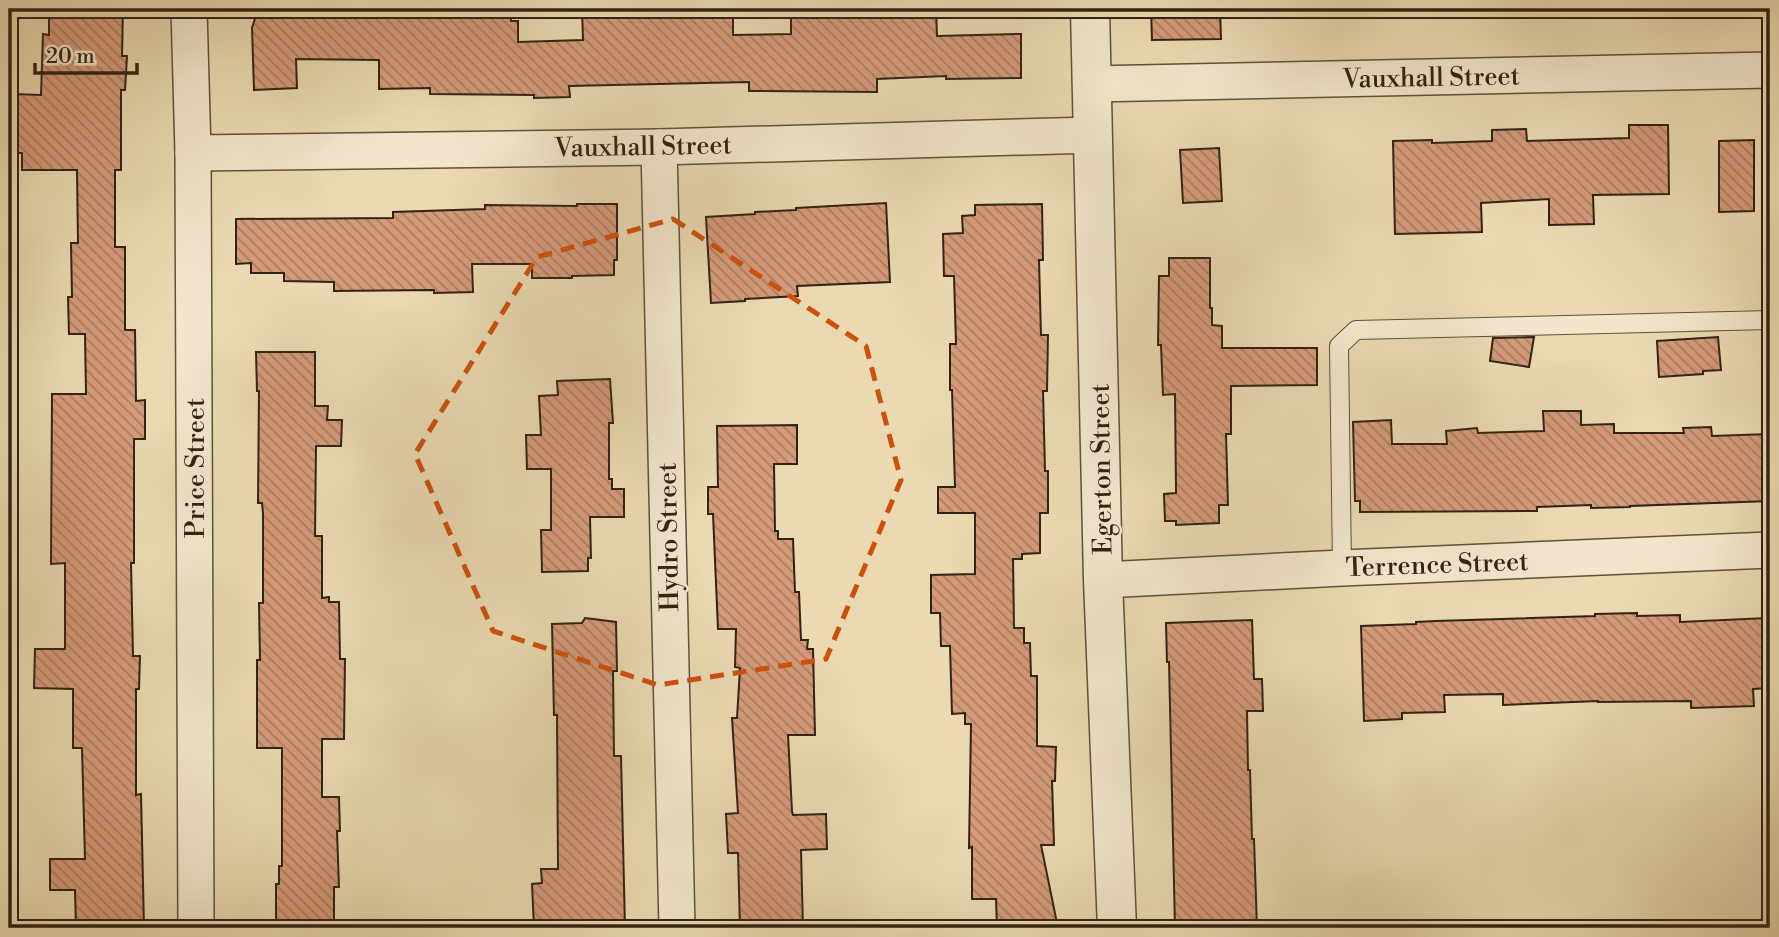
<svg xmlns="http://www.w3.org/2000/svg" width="1779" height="937" viewBox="0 0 1779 937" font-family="'Libre Bodoni',serif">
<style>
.building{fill:url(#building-back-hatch);stroke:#312314;stroke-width:2}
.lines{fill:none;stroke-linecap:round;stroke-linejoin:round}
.service-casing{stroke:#5f503b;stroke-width:20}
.minor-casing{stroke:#5f503b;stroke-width:38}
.tertiary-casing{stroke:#5f503b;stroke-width:41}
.service{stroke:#f1e6cc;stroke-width:18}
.minor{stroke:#f1e6cc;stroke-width:35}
.tertiary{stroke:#f1e6cc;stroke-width:38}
.marked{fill:none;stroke:#cd510d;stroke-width:5;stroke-dasharray:14 9;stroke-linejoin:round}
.labels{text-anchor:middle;stroke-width:5;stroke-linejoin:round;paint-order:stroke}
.street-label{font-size:26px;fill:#312314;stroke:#f1e6cc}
</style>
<defs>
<pattern id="building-back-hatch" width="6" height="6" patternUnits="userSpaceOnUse" patternTransform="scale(1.75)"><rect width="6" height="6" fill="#d49a79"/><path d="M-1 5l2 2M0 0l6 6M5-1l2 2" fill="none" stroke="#ad7d62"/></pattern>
</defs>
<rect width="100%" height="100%" fill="#ead9b1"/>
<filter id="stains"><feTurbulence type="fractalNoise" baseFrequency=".00286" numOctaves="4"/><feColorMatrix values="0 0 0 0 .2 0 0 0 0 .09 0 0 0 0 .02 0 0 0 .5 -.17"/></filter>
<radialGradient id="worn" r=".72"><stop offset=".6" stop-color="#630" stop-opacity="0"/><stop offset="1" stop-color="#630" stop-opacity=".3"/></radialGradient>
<g class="building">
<path d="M 49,9 L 123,9 L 122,56 L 127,56 L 125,90 L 121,90 L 121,170 L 115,170 L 115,247 L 125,247 L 125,330 L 135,330 L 136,401 L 145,400 L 145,439 L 134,439 L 134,563 L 131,563 L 133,656 L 140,656 L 139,689 L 136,689 L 136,795 L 141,794 L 144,928 L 76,928 L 75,890 L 50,890 L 50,859 L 85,859 L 82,748 L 73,748 L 73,689 L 34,688 L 35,649 L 65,649 L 65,563 L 51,564 L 52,394 L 86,394 L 85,334 L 69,334 L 68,297 L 72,297 L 71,243 L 78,243 L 77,170 L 22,170 L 22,153 L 13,153 L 14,94 L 41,95 L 43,34 L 49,35 Z"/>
<path d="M 258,9 L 357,9 L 357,17 L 430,16 L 430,9 L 511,9 L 511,21 L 518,21 L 518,42 L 583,40 L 582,9 L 733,9 L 733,35 L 791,34 L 791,9 L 936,9 L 937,36 L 1021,34 L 1021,78 L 946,79 L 946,76 L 877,79 L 877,92 L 749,91 L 749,82 L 569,86 L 570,97 L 534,98 L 534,95 L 430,94 L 430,88 L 379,89 L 379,60 L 296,59 L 297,88 L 254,90 L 252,28 Z"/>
<path d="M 1151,9 L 1220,9 L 1221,39 L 1152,40 Z"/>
<path d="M 1629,125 L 1668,125 L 1669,194 L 1593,195 L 1594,224 L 1549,225 L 1549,199 L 1481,203 L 1482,232 L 1395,234 L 1393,141 L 1432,140 L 1432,143 L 1492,141 L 1492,130 L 1526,129 L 1527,141 L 1629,138 Z"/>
<path d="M 1754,140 L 1754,211 L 1719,212 L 1719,141 Z"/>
<path d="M 1219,148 L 1222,201 L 1183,203 L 1180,150 Z"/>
<path d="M 886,203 L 890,282 L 797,286 L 798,296 L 745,299 L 745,301 L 711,303 L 706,217 L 755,214 L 755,212 L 796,210 L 796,208 Z"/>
<path d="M 577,204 L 617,204 L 617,260 L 614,260 L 614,275 L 572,276 L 572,278 L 532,278 L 532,264 L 472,264 L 473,292 L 434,293 L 434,290 L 334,291 L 334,282 L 284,281 L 284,273 L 251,273 L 251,263 L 236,264 L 236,219 L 393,218 L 393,212 L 485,209 L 485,205 L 577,206 Z"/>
<path d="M 1042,204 L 1043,260 L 1039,260 L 1041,335 L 1048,335 L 1047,391 L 1043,391 L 1045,471 L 1048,471 L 1048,513 L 1040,513 L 1040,553 L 1022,554 L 1022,559 L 1013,559 L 1014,628 L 1024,628 L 1024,643 L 1030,643 L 1031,676 L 1037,676 L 1037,746 L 1056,747 L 1055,781 L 1052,781 L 1054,845 L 1041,845 L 1058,928 L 997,928 L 996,899 L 972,899 L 972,847 L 969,848 L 971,724 L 965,724 L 965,713 L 952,714 L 950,646 L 941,646 L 940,613 L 931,613 L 931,575 L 975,574 L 975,513 L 938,513 L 938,487 L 955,487 L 952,390 L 950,390 L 950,344 L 956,344 L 954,276 L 944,276 L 943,234 L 963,233 L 962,216 L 975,215 L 975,205 Z"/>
<path d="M 1169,258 L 1210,258 L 1210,308 L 1212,308 L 1212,325 L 1222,326 L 1222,348 L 1317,348 L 1317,385 L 1231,386 L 1231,434 L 1226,434 L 1228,505 L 1219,505 L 1219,523 L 1176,525 L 1176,521 L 1165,521 L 1164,494 L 1176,493 L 1176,490 L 1175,394 L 1163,395 L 1161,345 L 1158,345 L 1159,276 L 1169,276 Z"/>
<path d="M 1534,337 L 1529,367 L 1490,361 L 1493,338 Z"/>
<path d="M 1718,337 L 1721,370 L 1703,371 L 1703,374 L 1659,377 L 1657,341 Z"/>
<path d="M 256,352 L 315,352 L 315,406 L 328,406 L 327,420 L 342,420 L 341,446 L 316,446 L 315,536 L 322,536 L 322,598 L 329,597 L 329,602 L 339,602 L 340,659 L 345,659 L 344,739 L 322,739 L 322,797 L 339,797 L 340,831 L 337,831 L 339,887 L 334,887 L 334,928 L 276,928 L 276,884 L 279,884 L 279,866 L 282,866 L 282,748 L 257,748 L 257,660 L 260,660 L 259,603 L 263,603 L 263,513 L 262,503 L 258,503 L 259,391 L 257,391 Z"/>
<path d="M 610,379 L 613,423 L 609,423 L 609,479 L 612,479 L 612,489 L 624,489 L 624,517 L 590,517 L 591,558 L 588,558 L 588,571 L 542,572 L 541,530 L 551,530 L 551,469 L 527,469 L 526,435 L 541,435 L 539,396 L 558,395 L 557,381 Z"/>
<path d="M 1543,411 L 1581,411 L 1581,425 L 1614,424 L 1614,433 L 1684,433 L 1683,428 L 1711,427 L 1712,436 L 1769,434 L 1770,501 L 1630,506 L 1630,507 L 1591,508 L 1591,505 L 1537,507 L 1537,511 L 1360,512 L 1360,501 L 1355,501 L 1353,422 L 1391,420 L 1392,444 L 1447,444 L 1446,431 L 1477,428 L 1478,433 L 1544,431 Z"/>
<path d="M 797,425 L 797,464 L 774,464 L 775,531 L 778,531 L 778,539 L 793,539 L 795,592 L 799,592 L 801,640 L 808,640 L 807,649 L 813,649 L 815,735 L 788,735 L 792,811 L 793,815 L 826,814 L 827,849 L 801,850 L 803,928 L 740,928 L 738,853 L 728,853 L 726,814 L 738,813 L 732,718 L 737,718 L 740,668 L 735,667 L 736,629 L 718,629 L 713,514 L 708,514 L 708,487 L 718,487 L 717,426 Z"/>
<path d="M 1637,613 L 1637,616 L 1680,615 L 1680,622 L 1767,618 L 1770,688 L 1753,689 L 1754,706 L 1691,708 L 1691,701 L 1598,702 L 1598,701 L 1503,705 L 1503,694 L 1444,695 L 1445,712 L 1402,713 L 1402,719 L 1364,721 L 1361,626 L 1416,624 L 1416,622 L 1436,621 L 1595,616 L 1595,614 Z"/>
<path d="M 585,618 L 616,622 L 617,671 L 613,671 L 614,756 L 621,756 L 625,928 L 534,928 L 532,884 L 542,883 L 541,869 L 558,869 L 557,715 L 554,715 L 552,624 L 582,623 Z"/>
<path d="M 1252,620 L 1254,679 L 1262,679 L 1263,711 L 1247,711 L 1248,770 L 1250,770 L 1252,839 L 1254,839 L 1257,928 L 1175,928 L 1169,662 L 1167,662 L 1166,623 Z"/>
</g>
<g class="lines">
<defs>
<path id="service" d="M 1342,568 L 1339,346 L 1356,330 L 1770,320"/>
<g id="minor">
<path d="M 189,9 L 193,153 L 196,928"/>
<path d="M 1092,84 L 1770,70"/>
<path d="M 659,147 L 677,928"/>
<path d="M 193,153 L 659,147 L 1093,135"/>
<path d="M 1103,580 L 1342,568 L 1770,550"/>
</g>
<path id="tertiary" d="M 1090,9 L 1103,580 L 1117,928"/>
</defs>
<use href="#service" class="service-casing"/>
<use href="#minor" class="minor-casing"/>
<use href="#tertiary" class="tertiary-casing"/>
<use href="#service" class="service"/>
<use href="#minor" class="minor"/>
<use href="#tertiary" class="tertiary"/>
</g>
<path class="marked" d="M 673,219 L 866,346 L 901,480 L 826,659 L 658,685 L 493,631 L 415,454 L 537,257 Z"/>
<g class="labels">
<g class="street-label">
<text transform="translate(1431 77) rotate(-1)" y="9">Vauxhall Street</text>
<text transform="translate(643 146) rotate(-1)" y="9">Vauxhall Street</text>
<text transform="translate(195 468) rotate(-90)" y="9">Price Street</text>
<text transform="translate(1101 469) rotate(-91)" y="9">Egerton Street</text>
<text transform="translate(668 537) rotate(-91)" y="9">Hydro Street</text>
<text transform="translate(1437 564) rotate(-2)" y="9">Terrence Street</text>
</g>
</g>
<rect width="1779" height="937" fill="none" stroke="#ead9b1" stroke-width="35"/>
<rect x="10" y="10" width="1758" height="916" fill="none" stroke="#312314" stroke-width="3.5"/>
<rect x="18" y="18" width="1744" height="902" fill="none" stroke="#312314" stroke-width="2"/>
<path d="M35 63v10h102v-10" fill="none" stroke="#312314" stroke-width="3.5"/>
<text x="46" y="63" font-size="21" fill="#312314" stroke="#f1e6cc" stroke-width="5" paint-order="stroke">20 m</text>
<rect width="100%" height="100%" filter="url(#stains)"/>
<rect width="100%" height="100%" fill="url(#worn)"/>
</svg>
